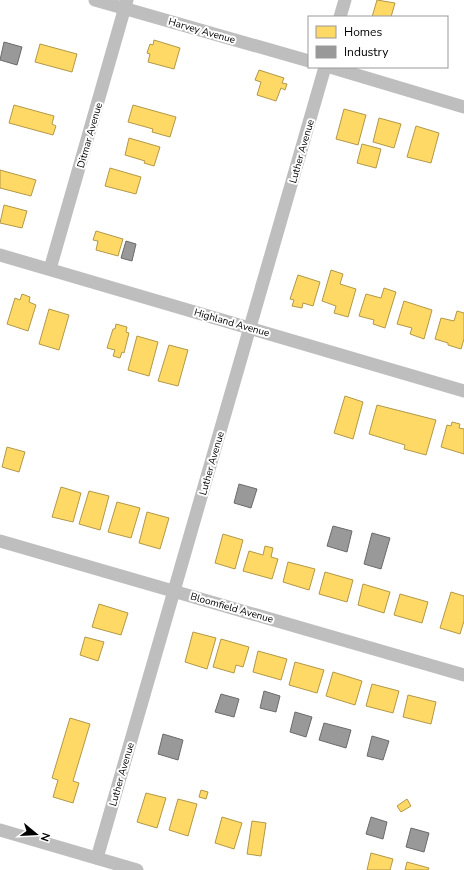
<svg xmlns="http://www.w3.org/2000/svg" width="464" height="870" viewBox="0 0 464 870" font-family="'Nunito Sans',sans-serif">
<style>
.homes{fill:#ffd966;stroke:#b29847}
.industry{fill:#999;stroke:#6b6b6b}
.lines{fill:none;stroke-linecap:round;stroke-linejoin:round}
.minor{stroke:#bebebe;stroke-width:13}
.labels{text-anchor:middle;stroke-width:4;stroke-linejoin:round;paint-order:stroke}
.street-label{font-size:10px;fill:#000;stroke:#fff}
</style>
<rect width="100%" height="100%" fill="#fff"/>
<g class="homes">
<path d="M 377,0 L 395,3 L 391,17 L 372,17 Z"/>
<path d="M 154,40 L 180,48 L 174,69 L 148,62 L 150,54 L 147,53 L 150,44 L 153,45 Z"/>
<path d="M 40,44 L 77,54 L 72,72 L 35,62 Z"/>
<path d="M 259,70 L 284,78 L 282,83 L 287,84 L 285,90 L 281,88 L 276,101 L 257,95 L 261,82 L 255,80 Z"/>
<path d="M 14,105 L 54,116 L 52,124 L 56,126 L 53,135 L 9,123 Z"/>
<path d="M 133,105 L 176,117 L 170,137 L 152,132 L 153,129 L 128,122 Z"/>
<path d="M 344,109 L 366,115 L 358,145 L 336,139 Z"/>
<path d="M 379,118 L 401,124 L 394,148 L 373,142 Z"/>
<path d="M 416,126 L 439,133 L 431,163 L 407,157 Z"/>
<path d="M 129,138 L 160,147 L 154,166 L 144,163 L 145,161 L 125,155 Z"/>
<path d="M 362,144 L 381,149 L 376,168 L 357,163 Z"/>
<path d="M 110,168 L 141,177 L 136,194 L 105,186 Z"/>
<path d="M 0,170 L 36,180 L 31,196 L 0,188 Z"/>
<path d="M 4,205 L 27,211 L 22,228 L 0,223 Z"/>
<path d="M 96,231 L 123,239 L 118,256 L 96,250 L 98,241 L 93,240 Z"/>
<path d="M 331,270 L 343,274 L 340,284 L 356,289 L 348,317 L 334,313 L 336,306 L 322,301 Z"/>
<path d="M 298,275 L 320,282 L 313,306 L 303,303 L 302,308 L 292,306 L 294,300 L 290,299 Z"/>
<path d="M 384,288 L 396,292 L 385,328 L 373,324 L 374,320 L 359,316 L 366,294 L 381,298 Z"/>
<path d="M 22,294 L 30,297 L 29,302 L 36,305 L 28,331 L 7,324 L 15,298 L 20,300 Z"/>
<path d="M 404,301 L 432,310 L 424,339 L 410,334 L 412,328 L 397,324 Z"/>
<path d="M 49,309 L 69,315 L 59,350 L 39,344 Z"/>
<path d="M 457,311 L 464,313 L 464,339 L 461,349 L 448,345 L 448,343 L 435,339 L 441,318 L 454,321 Z"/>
<path d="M 116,324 L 127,327 L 126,332 L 129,333 L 124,353 L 122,352 L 120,358 L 113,356 L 115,350 L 107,348 L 113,329 L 115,329 Z"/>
<path d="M 137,336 L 158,342 L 149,376 L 128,370 Z"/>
<path d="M 169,345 L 188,350 L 178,386 L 158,381 Z"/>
<path d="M 345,396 L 363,402 L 353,439 L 334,433 Z"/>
<path d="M 377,405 L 436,420 L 426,455 L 404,449 L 405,445 L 369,434 Z"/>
<path d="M 452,422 L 460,424 L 459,428 L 464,429 L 464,454 L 441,447 L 447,425 L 451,426 Z"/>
<path d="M 7,447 L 25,452 L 19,472 L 2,467 Z"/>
<path d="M 61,487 L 81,493 L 73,522 L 52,517 Z"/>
<path d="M 89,491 L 109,496 L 100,530 L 79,524 Z"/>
<path d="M 117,502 L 140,508 L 131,538 L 108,532 Z"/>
<path d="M 147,512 L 169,518 L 160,549 L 139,543 Z"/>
<path d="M 223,534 L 243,540 L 235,569 L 215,563 Z"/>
<path d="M 265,546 L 273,548 L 271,557 L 278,559 L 272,579 L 243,571 L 249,551 L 263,555 Z"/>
<path d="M 288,562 L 315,569 L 309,590 L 283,582 Z"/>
<path d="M 325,572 L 353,580 L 347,602 L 319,594 Z"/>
<path d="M 363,584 L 390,592 L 384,613 L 358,605 Z"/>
<path d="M 451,592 L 464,596 L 464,621 L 460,634 L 440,628 Z"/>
<path d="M 400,594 L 428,602 L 422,623 L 394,615 Z"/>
<path d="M 99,604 L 128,613 L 121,635 L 92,627 Z"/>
<path d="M 193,632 L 216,638 L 207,669 L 185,662 Z"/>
<path d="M 85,637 L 104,642 L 98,661 L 80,655 Z"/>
<path d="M 221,639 L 249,647 L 243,667 L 236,665 L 234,673 L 213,667 Z"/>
<path d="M 258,651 L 287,659 L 281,680 L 253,672 Z"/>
<path d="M 295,662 L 324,670 L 317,693 L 289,685 Z"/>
<path d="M 333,672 L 362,681 L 355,705 L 326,696 Z"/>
<path d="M 372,684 L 399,691 L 393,713 L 366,706 Z"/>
<path d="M 408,695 L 436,702 L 431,724 L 403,717 Z"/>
<path d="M 70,718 L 90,724 L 73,781 L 79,783 L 73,803 L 53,797 L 58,780 L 52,778 Z"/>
<path d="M 201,790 L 208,792 L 206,799 L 199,797 Z"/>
<path d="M 146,793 L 166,798 L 157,828 L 137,822 Z"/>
<path d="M 178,799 L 197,804 L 188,836 L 169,830 Z"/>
<path d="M 407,799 L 411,806 L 401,812 L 397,806 Z"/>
<path d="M 222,817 L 242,823 L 234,849 L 215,843 Z"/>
<path d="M 252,821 L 266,823 L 261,856 L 247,854 Z"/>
<path d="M 371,853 L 393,859 L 390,870 L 367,870 Z"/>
<path d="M 407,862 L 429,868 L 428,870 L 405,870 Z"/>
</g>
<g class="industry">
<path d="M 4,42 L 22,47 L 17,65 L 0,60 Z"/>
<path d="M 126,241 L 136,244 L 132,261 L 121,258 Z"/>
<path d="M 239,484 L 257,489 L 251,508 L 234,503 Z"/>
<path d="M 333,526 L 352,531 L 347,552 L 327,546 Z"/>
<path d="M 372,533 L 390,538 L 381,569 L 364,564 Z"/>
<path d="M 264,691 L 280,696 L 276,712 L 260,708 Z"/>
<path d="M 221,694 L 239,699 L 234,717 L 215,712 Z"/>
<path d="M 295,712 L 312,717 L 306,737 L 290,732 Z"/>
<path d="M 324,723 L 351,730 L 346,748 L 319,740 Z"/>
<path d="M 163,734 L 183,740 L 178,760 L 158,754 Z"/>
<path d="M 372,736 L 389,741 L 383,760 L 367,756 Z"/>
<path d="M 371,817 L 387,822 L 383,839 L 366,834 Z"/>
<path d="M 411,828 L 429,833 L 424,852 L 406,847 Z"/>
</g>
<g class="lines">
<g class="minor">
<path d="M 95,0 L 309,61"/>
<path d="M 340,17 L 345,0"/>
<path d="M 330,67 L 464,107"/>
<path d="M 0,255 L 464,391"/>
<path d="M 50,269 L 127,0"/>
<path d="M 0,541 L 464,675"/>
<path d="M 0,830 L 137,870"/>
<path d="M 97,858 L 325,67"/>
</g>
</g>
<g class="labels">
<g class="street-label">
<text transform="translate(202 30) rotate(16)" y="4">Harvey Avenue</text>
<text transform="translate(89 135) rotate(-74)" y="4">Ditmar Avenue</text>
<text transform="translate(301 151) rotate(-74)" y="4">Luther Avenue</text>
<text transform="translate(232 322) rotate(16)" y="4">Highland Avenue</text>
<text transform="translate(211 463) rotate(-74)" y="4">Luther Avenue</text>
<text transform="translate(232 607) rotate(16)" y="4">Bloomfield Avenue</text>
<text transform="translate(121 774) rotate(-74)" y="4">Luther Avenue</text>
</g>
</g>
<rect x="308" y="16" width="140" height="52" fill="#ffffff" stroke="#999999"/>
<rect x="316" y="26" width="20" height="12" fill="#ffd966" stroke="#999999"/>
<text x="344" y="36" font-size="12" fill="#000000">Homes</text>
<rect x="316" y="46" width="20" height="12" fill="#999999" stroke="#999999"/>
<text x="344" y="56" font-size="12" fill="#000000">Industry</text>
<g transform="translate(36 834) rotate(108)" stroke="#ffffff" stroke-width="3" paint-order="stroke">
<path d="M0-3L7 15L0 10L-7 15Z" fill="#000000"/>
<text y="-6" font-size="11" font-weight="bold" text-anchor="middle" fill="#000000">N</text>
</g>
</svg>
